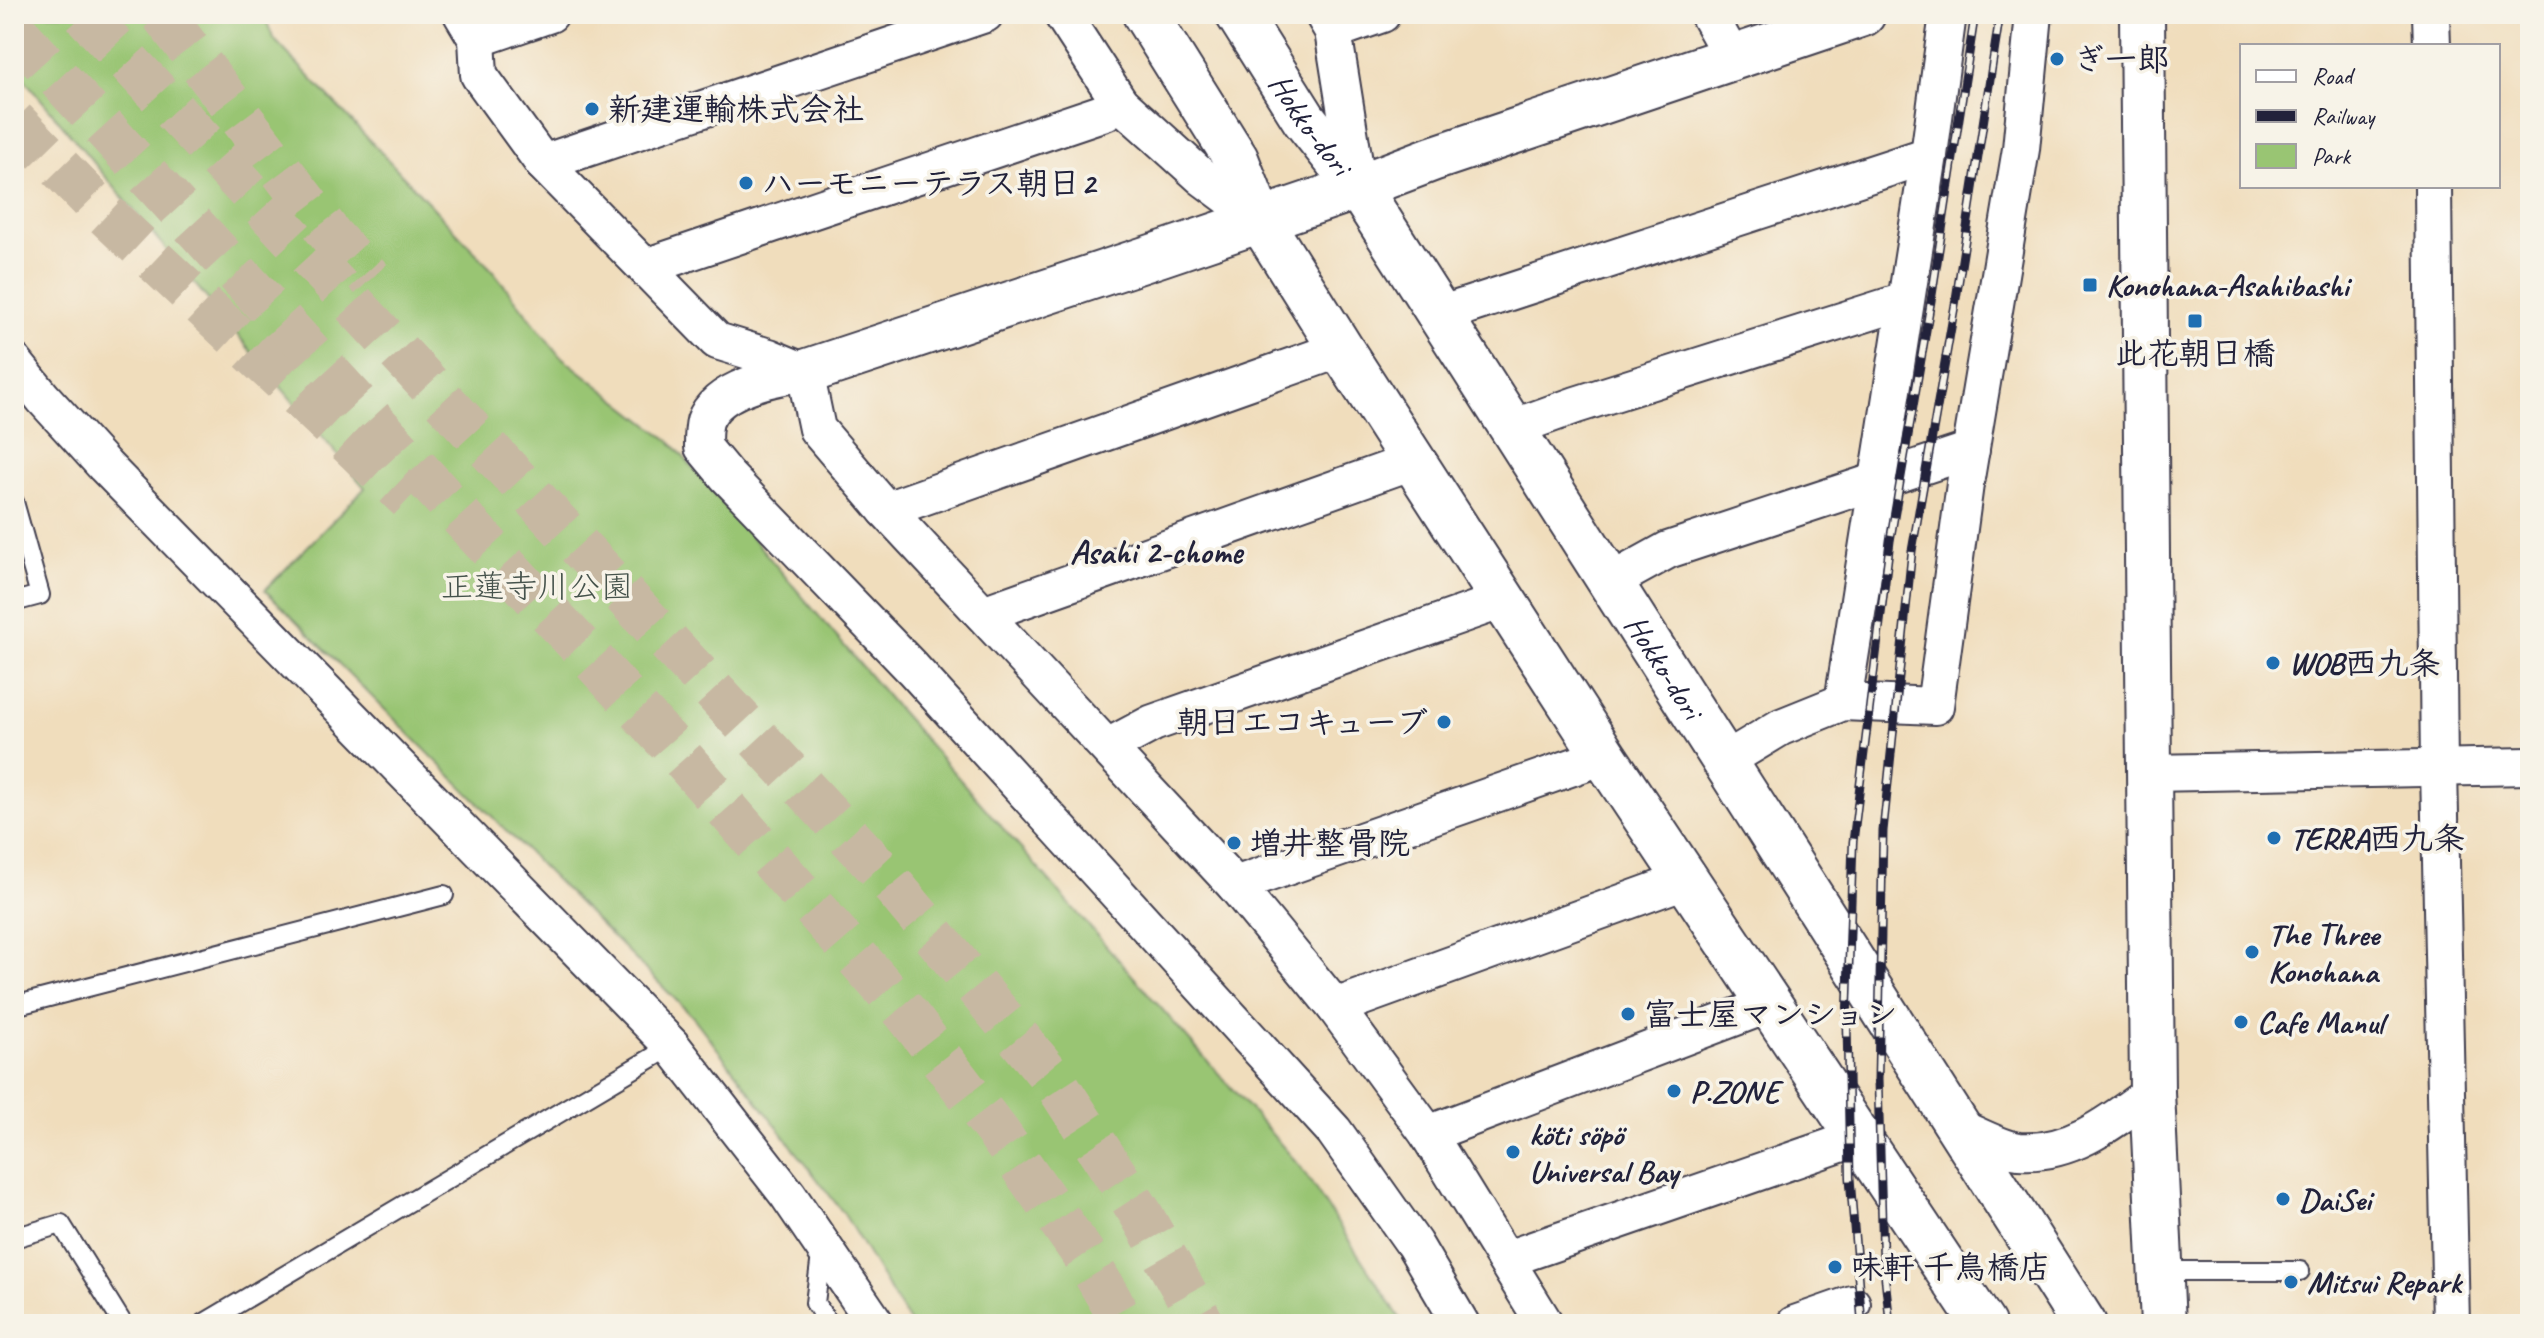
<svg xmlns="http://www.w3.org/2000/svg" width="2544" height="1338" viewBox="0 0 2544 1338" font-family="Caveat,'Klee One',sans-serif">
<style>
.green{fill:#99c573;stroke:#5e7457;stroke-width:2}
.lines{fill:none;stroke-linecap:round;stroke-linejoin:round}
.highway-tunnel{stroke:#c7b8a2;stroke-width:44;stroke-dasharray:44 22;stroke-linecap:butt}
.lane-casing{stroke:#413e4e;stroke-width:22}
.street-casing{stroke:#413e4e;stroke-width:40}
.secondary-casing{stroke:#413e4e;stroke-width:48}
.primary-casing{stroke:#413e4e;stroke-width:48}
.lane{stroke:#fff;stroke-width:18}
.street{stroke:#fff;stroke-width:36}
.secondary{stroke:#fff;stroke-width:44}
.primary{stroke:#fff;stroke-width:44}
.rail-casing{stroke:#22223b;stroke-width:9}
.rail{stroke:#f7f3e8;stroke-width:6;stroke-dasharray:18;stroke-linecap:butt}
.poi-dot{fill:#1f6fb2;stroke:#f7f3e8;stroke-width:3}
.labels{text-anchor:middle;stroke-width:7;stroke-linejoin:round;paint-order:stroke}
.poi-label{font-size:32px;font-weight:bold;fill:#22223b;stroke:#f7f3e8;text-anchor:start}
.street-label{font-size:32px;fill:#22223b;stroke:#f7f3e8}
.park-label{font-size:32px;fill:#46534c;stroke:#f7f3e8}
.neighbourhood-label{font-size:34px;font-weight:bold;fill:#22223b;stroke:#f7f3e8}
</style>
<rect width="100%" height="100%" fill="#f7f3e8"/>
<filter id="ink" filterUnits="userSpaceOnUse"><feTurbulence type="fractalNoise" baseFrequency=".0125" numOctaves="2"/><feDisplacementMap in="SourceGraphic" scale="16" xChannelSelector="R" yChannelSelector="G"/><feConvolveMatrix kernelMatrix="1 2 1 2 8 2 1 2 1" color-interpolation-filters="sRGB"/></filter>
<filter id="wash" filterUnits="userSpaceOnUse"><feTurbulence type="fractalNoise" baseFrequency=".006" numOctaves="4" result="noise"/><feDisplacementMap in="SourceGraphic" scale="32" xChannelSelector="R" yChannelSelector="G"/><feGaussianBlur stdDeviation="1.8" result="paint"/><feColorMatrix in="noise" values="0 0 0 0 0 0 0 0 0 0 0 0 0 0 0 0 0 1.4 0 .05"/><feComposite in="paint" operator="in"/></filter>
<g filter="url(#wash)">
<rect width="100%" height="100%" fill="#f0ddbc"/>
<path class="green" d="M 14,14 L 264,14 L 273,38 L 493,271 L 559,355 L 671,442 L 897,708 L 1300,1166 L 1404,1324 L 910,1324 L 844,1214 L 693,1017 L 265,590 L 365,488 L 14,67 Z"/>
</g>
<g filter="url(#ink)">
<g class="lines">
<g class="highway-tunnel">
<path d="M 84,14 L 881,871 L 1055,1082 L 1141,1214 L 1203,1324"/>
<path d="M 162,14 L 332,237 L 371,279"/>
<path d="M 14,30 L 667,741 L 905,1012 L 999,1134 L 1084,1255 L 1124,1324"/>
<path d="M 14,121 L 105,214 L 409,499"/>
</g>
<defs>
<g id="lane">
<path d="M 14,502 L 40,595 L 14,602"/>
<path d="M 14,1006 L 444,895"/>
<path d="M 14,1238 L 61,1224 L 123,1324"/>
<path d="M 822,1247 L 815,1303 L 829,1324"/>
<path d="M 2161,1271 L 2300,1271"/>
<path d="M 203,1324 L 672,1046"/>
</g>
<g id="street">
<path d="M 462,14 L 477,39 L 479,75 L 543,163 L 717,341 L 769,357 L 805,372 L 817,429 L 886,510 L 1235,885 L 1335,1007 L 1428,1134 L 1545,1324"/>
<path d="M 1062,14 L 1120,103 L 1202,177 L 1260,220"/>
<path d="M 1323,14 L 1333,31 L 1358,187"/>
<path d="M 1708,14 L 1732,57"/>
<path d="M 2431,14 L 2432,46"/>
<path d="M 1333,31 L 1382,14"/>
<path d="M 477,39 L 550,14"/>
<path d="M 543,163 L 985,14"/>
<path d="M 2433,186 L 2439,769 L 2451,1324"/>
<path d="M 645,267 L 1105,112 L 1120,103"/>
<path d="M 1439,315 L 1929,155"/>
<path d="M 14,362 L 43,398 L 105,466 L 672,1046 L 788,1195 L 876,1324"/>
<path d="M 805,372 C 774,377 717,387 705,421 C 703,428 703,439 703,447 L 727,476 L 913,669 L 1334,1131 L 1414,1244 L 1461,1324"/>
<path d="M 1512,428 L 1576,405 L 1905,301"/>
<path d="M 886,510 L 1341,349"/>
<path d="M 1610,582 L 1668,550 L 1971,450"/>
<path d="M 983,614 L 1413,461"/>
<path d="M 1843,702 L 1929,155 L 1948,14"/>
<path d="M 1108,747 L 1153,723 L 1503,600"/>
<path d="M 1723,762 L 1781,727 L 1843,702 L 1935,706 L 1965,484 L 2021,149 L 2034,14"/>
<path d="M 2150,773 L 2530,766"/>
<path d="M 1235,885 L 1604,756"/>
<path d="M 1335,1007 L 1688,879"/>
<path d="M 1955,1126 C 1973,1133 2001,1149 2019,1151 C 2071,1155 2113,1121 2152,1092"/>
<path d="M 1428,1134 L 1770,1004"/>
<path d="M 1507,1259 L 1860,1137"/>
<path d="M 1795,1324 L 1852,1304"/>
</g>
<g id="secondary">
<path d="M 2142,14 L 2152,1092 L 2163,1324"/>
<path d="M 805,372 L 1161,254 L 1358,187 L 1432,159 L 1863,14"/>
</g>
<g id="primary">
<path d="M 1145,14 L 1236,159 L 1260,220 L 1341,349 L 1604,756 L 1983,1324"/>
<path id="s1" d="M 1238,14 L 1304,119 L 1358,187 L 2084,1324"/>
</g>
</defs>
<use href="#lane" class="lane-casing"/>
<use href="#street" class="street-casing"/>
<use href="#secondary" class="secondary-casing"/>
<use href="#primary" class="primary-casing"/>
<use href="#lane" class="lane"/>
<use href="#street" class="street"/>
<use href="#secondary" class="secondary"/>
<use href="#primary" class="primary"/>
<defs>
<g id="rail">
<path d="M 1862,1324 L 1850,1178 L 1847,1022 L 1853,842 L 1890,541 L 1932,295 L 1975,14"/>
<path d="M 1890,1324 L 1883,1259 L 1878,1080 L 1883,831 L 1912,551 L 1956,299 L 2000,14"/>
</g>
</defs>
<use href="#rail" class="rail-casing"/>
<use href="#rail" class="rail"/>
</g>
</g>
<g class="poi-dot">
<circle cx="2057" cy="59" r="8"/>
<circle cx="592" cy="109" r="8"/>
<circle cx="746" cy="183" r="8"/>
<rect x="2082" y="277" width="16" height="16" rx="4"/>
<rect x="2187" y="313" width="16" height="16" rx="4"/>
<circle cx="2273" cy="663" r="8"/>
<circle cx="1444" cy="722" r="8"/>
<circle cx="2274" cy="838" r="8"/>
<circle cx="1234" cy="843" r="8"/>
<circle cx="2252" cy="952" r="8"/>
<circle cx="1628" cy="1014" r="8"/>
<circle cx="2241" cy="1022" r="8"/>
<circle cx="1674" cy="1091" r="8"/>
<circle cx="1513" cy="1152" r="8"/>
<circle cx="2283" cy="1199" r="8"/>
<circle cx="1835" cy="1267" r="8"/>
<circle cx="2291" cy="1282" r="8"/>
</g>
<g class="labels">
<g class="poi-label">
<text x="2073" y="70">ぎ一郎</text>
<text x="608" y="120">新建運輸株式会社</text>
<text x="762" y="194">ハーモニーテラス朝日2</text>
<text x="2106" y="296">Konohana-Asahibashi</text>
<text x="2195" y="364" text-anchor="middle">此花朝日橋</text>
<text x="2289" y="674">WOB西九条</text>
<text x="1428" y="733" text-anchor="end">朝日エコキューブ</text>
<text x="2290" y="849">TERRA西九条</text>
<text x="1250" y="854">増井整骨院</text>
<text x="2268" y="945">The Three<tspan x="2268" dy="37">Konohana</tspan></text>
<text x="1644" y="1025">富士屋マンション</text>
<text x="2257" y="1033">Cafe Manul</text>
<text x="1690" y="1102">P.ZONE</text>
<text x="1529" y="1145">köti söpö<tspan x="1529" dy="37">Universal Bay</tspan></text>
<text x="2299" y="1210">DaiSei</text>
<text x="1851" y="1278">味軒 千鳥橋店</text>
<text x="2307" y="1293">Mitsui Repark</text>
</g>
<g class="street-label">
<text dy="11" stroke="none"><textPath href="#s1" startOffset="132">Hokko-dori</textPath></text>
<text dy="11" stroke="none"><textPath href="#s1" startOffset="780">Hokko-dori</textPath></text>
</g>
<g class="park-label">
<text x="537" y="597">正蓮寺川公園</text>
</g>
<g class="neighbourhood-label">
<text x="1156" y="563">Asahi 2-chome</text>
</g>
</g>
<rect width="2544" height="1338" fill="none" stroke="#f7f3e8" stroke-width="48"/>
<rect x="2240" y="44" width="260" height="144" fill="#f7f3e8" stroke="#a29fa3" stroke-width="2"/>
<rect x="2256" y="70" width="40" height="12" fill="#ffffff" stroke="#a29fa3" stroke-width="2"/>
<text x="2312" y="84" font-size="24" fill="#22223b">Road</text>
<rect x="2256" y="110" width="40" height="12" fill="#22223b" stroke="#a29fa3" stroke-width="2"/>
<text x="2312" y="124" font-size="24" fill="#22223b">Railway</text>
<rect x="2256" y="144" width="40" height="24" fill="#99c573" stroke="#a29fa3" stroke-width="2"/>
<text x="2312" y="164" font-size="24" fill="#22223b">Park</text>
</svg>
